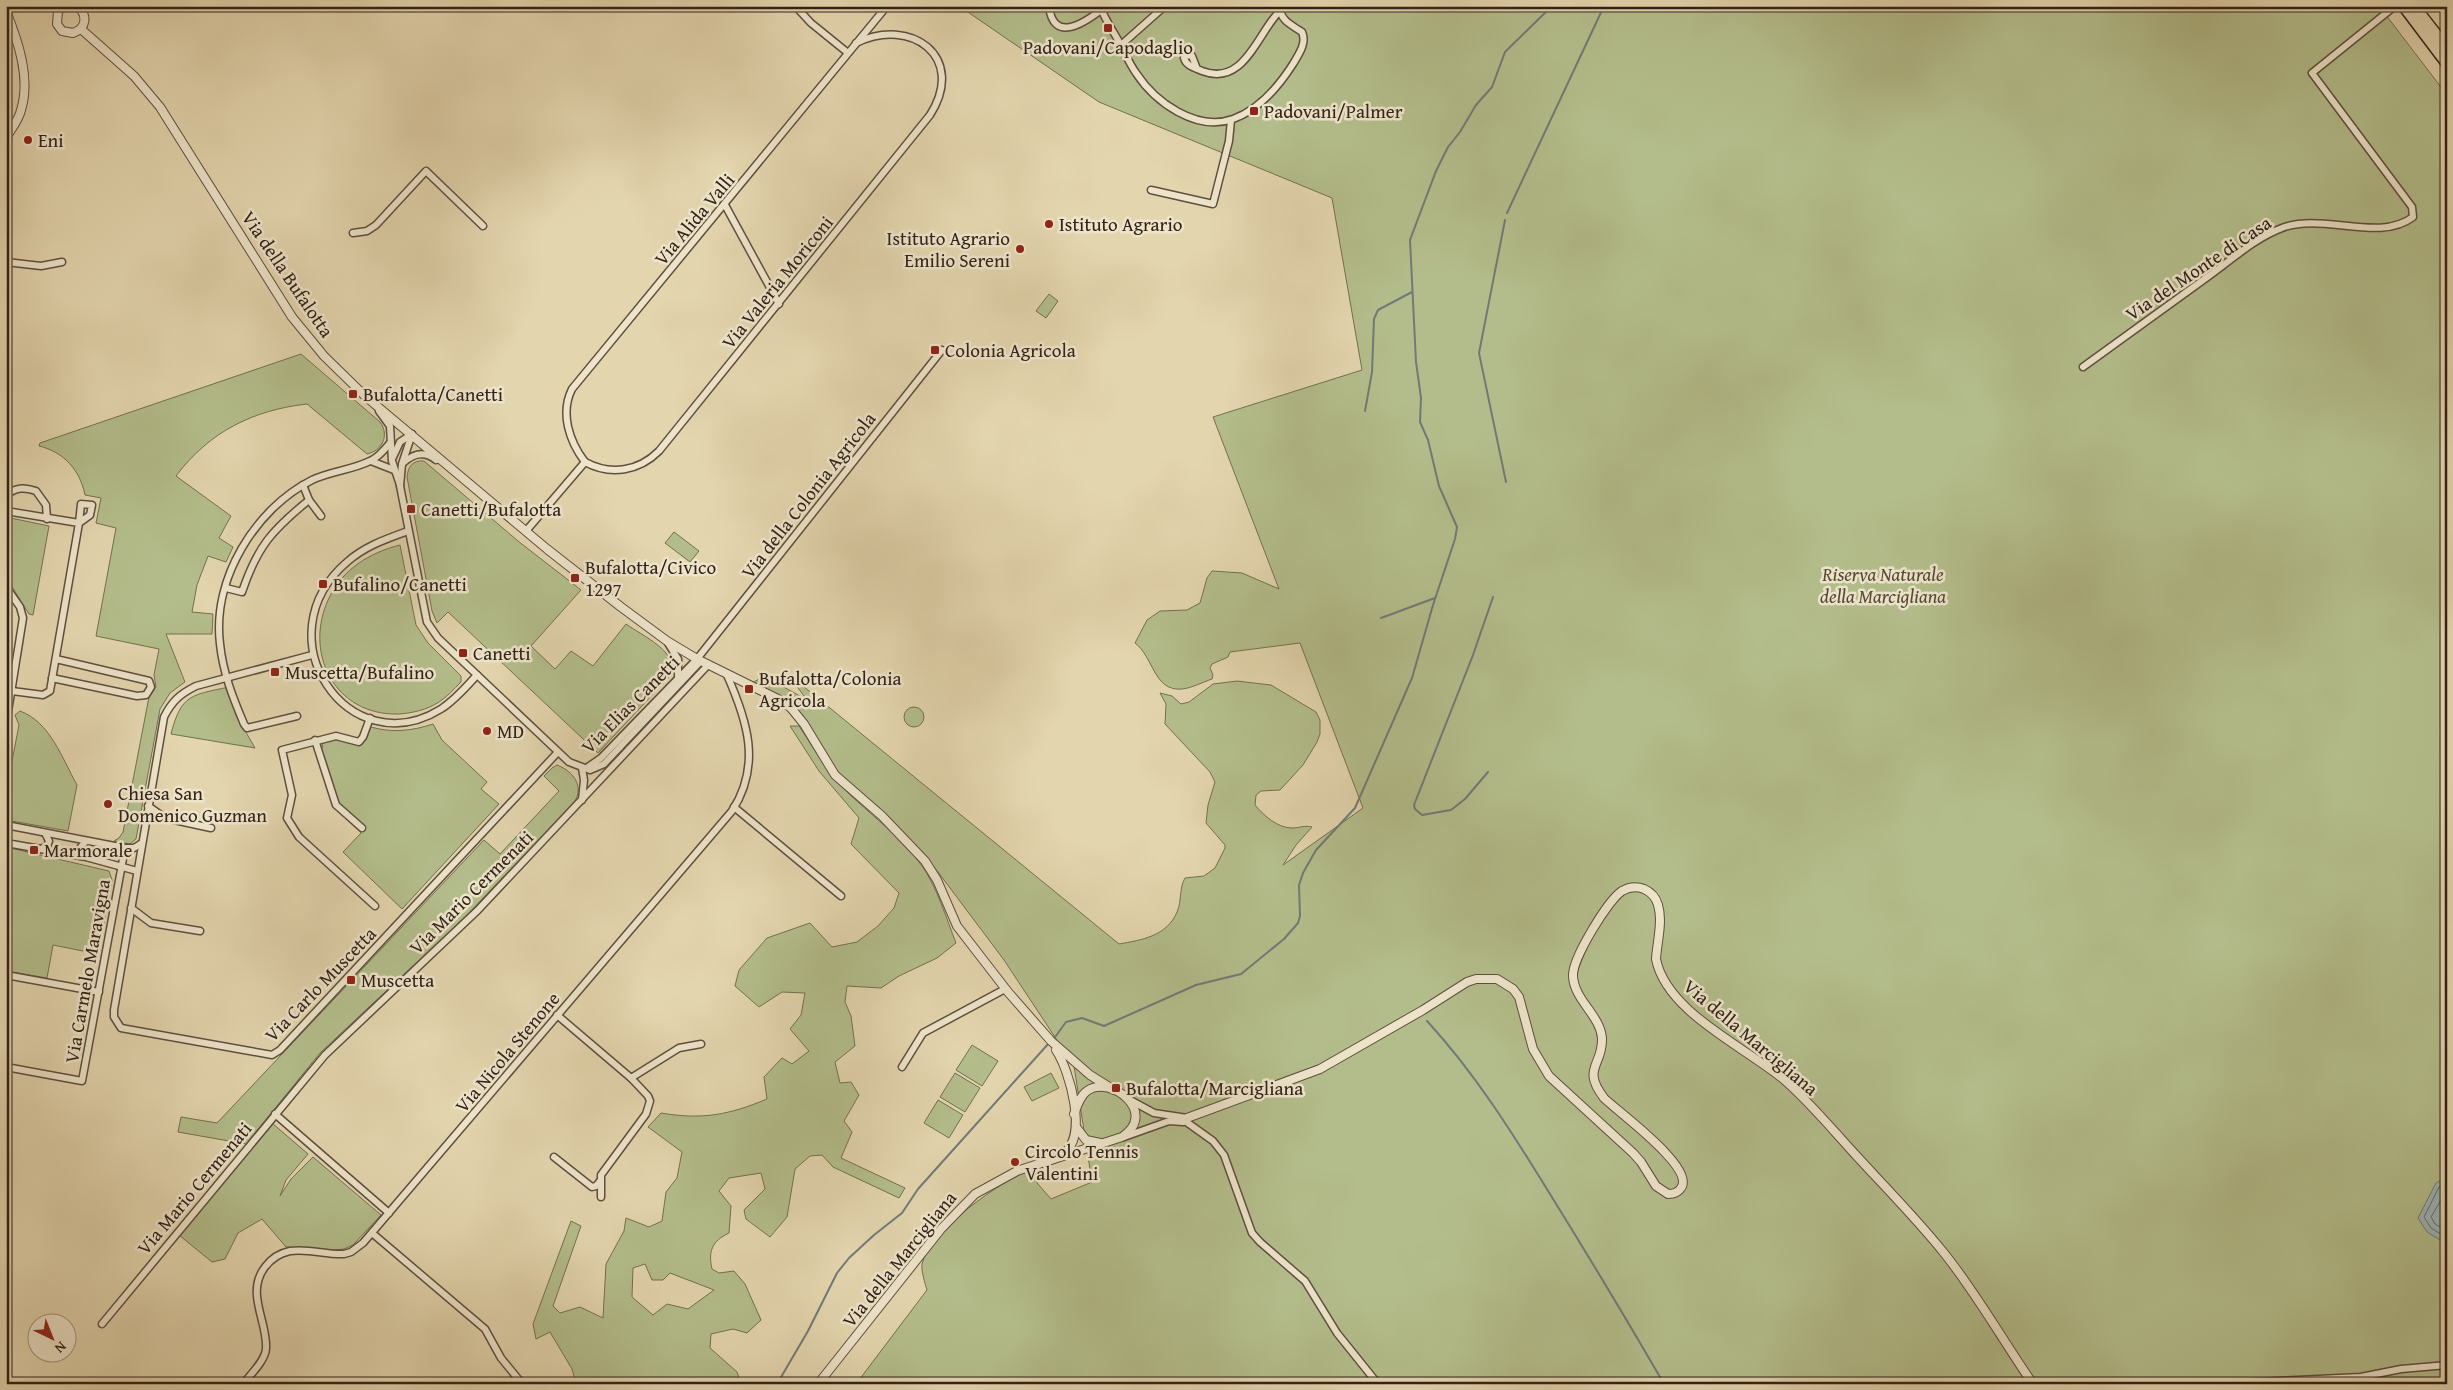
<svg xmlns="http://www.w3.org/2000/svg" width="2453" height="1390" viewBox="0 0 2453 1390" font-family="'Gentium Book Plus',serif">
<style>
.green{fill:#b3bd8b;stroke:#727052;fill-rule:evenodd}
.water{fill:#9cb5b7;stroke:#717a78}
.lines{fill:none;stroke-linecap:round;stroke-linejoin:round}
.shore{stroke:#666c68;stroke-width:1}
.stream{stroke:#717a78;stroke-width:2}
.minor-casing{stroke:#5e4f3e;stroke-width:9}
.tertiary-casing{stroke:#5e4f3e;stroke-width:10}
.motorway-casing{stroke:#312219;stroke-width:14}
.minor{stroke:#ede4ca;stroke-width:6}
.tertiary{stroke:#ede4ca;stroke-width:8}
.motorway{stroke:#e3d5ae;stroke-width:11}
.poi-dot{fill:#8f2418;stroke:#ede4ca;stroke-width:2}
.labels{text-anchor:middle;stroke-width:5;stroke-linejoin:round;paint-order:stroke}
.poi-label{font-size:19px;fill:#312219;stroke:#ede4ca;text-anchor:start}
.street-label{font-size:19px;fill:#312219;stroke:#ede4ca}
.park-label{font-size:19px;font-style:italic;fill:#524936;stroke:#ede4ca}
</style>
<rect width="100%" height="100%" fill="#e3d5ae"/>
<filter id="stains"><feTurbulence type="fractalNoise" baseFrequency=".004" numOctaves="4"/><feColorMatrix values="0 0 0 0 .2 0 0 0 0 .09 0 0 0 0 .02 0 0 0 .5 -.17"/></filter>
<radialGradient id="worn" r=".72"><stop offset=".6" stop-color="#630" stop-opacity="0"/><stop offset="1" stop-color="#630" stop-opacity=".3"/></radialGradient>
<g class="green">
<path d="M 959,6 L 2379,6 L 2447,95 L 2447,1384 L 856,1384 L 927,1290 C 925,1283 921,1271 922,1264 C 930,1231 1001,1180 1031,1170 L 1038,1184 L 1051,1199 L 1092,1182 L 1074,1066 L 1004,960 L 938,872 L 906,836 L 837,775 L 801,715 L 752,683 L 759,679 L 782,686 L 807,700 L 787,673 L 1119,944 C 1142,940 1167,936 1177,912 C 1182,901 1179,888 1185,878 L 1204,876 L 1215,868 L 1225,848 L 1225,845 L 1206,823 L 1208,805 L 1215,782 L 1210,772 L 1165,724 L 1166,704 L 1160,693 L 1172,696 L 1181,704 L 1189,702 L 1213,684 L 1237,681 L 1271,685 L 1316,712 L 1320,720 L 1320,734 L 1317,742 L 1303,765 L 1280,790 L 1261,791 L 1256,795 L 1255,805 C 1264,816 1278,828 1292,828 C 1299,828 1305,825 1312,827 L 1296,845 L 1283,865 L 1363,808 L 1300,643 L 1230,652 L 1228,657 L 1212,664 L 1210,668 L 1213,675 L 1212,679 C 1203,682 1192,688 1182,689 C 1154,692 1153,656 1135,643 L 1147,620 L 1160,611 L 1187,610 L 1200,603 L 1207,578 L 1212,571 L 1242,573 L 1279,589 L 1213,417 L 1362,370 L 1332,198 L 1099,102 Z"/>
<path d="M 1049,294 L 1058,301 L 1046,318 L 1036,311 Z"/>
<path d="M 301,354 L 380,422 C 390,435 382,451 367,454 L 307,404 C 253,410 209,432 176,476 L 231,516 L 219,538 L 233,547 L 226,562 L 208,556 L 197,585 L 192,612 L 213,614 L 212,634 L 166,634 L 185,682 L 170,693 L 160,709 L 136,839 L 130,844 L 114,841 L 119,838 L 123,832 L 149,697 L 156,687 L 154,675 L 159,649 L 96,636 L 116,528 L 96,523 L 101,498 L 85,495 C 80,470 64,452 39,446 L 40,443 Z"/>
<path d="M 424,461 L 518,541 L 581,590 L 531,646 L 555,669 L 571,651 L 593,666 L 626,624 C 641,635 684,654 669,677 L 598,753 L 448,612 L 437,623 L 432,611 L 407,477 C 408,467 412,460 424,461 Z"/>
<path d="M 6,517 L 49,526 L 33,615 L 29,614 L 6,577 Z"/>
<path d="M 674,532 L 699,551 L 690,562 L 665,543 Z"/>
<path d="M 400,545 L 416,625 L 428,643 L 461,676 L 461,682 C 454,689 447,697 439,702 C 427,710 412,713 399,714 C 334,716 303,652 329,598 C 343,569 369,553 400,545 Z"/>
<path d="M 229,687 L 236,715 L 255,748 L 171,734 C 181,694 192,695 229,687 Z"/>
<circle cx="914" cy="717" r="10"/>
<path d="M 20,711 C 50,722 62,758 77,785 L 68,831 L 6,820 L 6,792 L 19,725 L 15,715 Z"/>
<path d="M 433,724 L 442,740 L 487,782 L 481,789 L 499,804 L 402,909 L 343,852 L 361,833 L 333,806 L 317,750 L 323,747 L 320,739 L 338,736 L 360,745 L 366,740 L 371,727 C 392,733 412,731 433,724 Z"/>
<path d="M 790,726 L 799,726 C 813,747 826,770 843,788 C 869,814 901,836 922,866 C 938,889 946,918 956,943 L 937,958 L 899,976 L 881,988 L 847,986 L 845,1002 L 851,1016 L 855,1046 L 835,1062 L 840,1083 L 851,1082 L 859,1095 L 844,1121 L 852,1132 L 841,1158 L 905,1188 L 899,1198 L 833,1167 L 822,1155 L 810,1156 L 795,1169 L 787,1217 L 770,1237 L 746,1219 L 744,1210 L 765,1189 L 761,1173 L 729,1178 L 719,1191 L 731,1206 L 729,1233 C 712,1241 708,1251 712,1269 L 719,1273 L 734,1271 L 745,1284 L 761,1320 L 747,1333 L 733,1329 L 711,1334 L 710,1348 L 737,1372 L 741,1384 L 576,1384 L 572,1369 L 550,1332 L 536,1339 L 533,1324 L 571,1221 L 581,1226 L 553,1306 L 560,1313 L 580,1307 L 603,1318 L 606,1264 L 624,1231 L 626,1218 L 649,1227 L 662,1221 L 666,1192 L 677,1178 L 682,1152 L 648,1127 L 661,1113 C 702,1120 729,1115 767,1099 L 764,1077 L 782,1058 L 792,1064 L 809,1051 L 790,1029 L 801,1015 L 805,993 L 782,992 L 759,1007 L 735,986 L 739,970 L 767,938 L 810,923 L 832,947 L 857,942 L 878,926 L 894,908 L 899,893 L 851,844 L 859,818 L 819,771 ZM 645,1264 L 652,1280 L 663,1280 L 670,1273 L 714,1290 L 688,1309 L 667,1304 L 653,1315 L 632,1297 L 633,1268 Z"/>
<path d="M 557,765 C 575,772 585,788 573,804 L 464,918 L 320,1053 L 246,1144 L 178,1132 L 181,1117 L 217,1123 L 484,840 L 500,854 L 559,791 L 544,776 L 552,768 Z"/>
<path d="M 6,847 L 109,871 L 112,880 L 98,954 L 53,945 L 47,978 L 6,971 Z"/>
<path d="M 972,1045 L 998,1061 L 982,1086 L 956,1070 Z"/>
<path d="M 955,1073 L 980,1088 L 965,1112 L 940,1097 Z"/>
<path d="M 1051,1073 L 1059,1088 L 1032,1101 L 1024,1087 Z"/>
<path d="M 938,1100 L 963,1115 L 949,1138 L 924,1123 Z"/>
<path d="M 272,1123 L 308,1154 L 286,1180 L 280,1196 L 291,1179 L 313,1157 L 381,1215 L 353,1245 L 344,1249 L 335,1250 L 286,1247 L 262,1219 L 238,1233 L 225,1259 L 212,1262 L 179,1235 Z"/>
</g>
<path class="water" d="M 2447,1177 L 2447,1244 L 2427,1232 L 2418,1218 L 2436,1183 Z"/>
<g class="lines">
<g class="shore">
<path d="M 2447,1183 L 2439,1187 L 2424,1217 L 2431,1228 L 2447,1238"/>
<path d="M 2447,1190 L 2431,1217 L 2435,1224 L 2447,1231"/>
</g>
<g class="stream">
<path d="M 1507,213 L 1604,6"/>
<path d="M 1505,220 L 1479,353 L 1506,482"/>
<path d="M 1365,411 L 1372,372 L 1374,319 L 1378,310 L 1412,292"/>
<path d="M 1381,618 L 1435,598"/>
<path d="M 1488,772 L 1465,799 L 1451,810 L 1422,815 L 1415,809 L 1414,805 L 1473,655 L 1493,597"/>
<path d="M 1427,1021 C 1475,1073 1513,1134 1550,1194 C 1589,1257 1627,1320 1664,1384"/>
<path d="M 1053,1040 L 1066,1022 L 1082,1018 L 1104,1026 L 1196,985 L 1241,974 L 1284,939 L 1298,923 L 1300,916 L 1299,885 L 1303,873 L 1316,850 L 1355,808 L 1412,678 L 1433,605 L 1455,539 L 1457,527 L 1439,486 L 1428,440 L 1420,422 L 1421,398 L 1416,362 L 1410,240 L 1436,171 L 1448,147 L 1460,132 L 1476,105 L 1492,87 L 1505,52 L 1552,6"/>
<path d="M 777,1384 L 808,1331 L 837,1273 L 849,1258 L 874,1235 L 902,1213 L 918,1189 L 1049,1043"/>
</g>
<defs>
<g id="minor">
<path d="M 800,6 L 798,9 L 811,23 L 848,53"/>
<path d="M 1049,6 C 1053,43 1083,24 1101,10"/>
<path d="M 1100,6 C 1104,18 1112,29 1118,40 C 1124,51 1129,63 1136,73 C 1155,102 1196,132 1233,119 C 1258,110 1279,86 1293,64 C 1299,54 1307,43 1302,32 C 1290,24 1281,21 1279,6"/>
<path d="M 1121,45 L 1165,6"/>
<path d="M 1197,69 L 1192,56 L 1186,55 L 1184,58 C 1186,66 1195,68 1202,71 C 1244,87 1257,34 1279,12"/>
<path d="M 1151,190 L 1213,204 L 1229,141 L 1231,120"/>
<path d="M 725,205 L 779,304"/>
<path d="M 353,233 L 367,231 L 376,225 L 426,171 L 483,226"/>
<path d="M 6,262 L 41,266 L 62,262"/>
<path d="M 2083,367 C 2124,337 2165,308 2206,278 C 2230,261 2255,238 2282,228 C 2322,212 2379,243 2413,217 L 2412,207 L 2312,73 L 2395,6"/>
<path d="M 379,411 L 390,426 L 392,461 L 400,485"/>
<path d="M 412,434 L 402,464 L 400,486 L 427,622 L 438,638 L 569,762 L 590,770 L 604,764 L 701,661"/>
<path d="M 393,457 L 400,442 L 412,434"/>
<path d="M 371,461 L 394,470"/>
<path d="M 585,462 C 569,441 560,413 572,389 L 887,6"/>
<path d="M 403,463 C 413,454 424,450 436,460"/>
<path d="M 303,485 L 309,500 L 321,516"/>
<path d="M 6,496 C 15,487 24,487 36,491 L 46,505 L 47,519"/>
<path d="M 6,511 L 79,523 L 90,515 L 92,505 L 81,504 L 79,523 L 50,691 L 43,695 L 12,691"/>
<path d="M 408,531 C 386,539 365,546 347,562 C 260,637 349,766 441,709 C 455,700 466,687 477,675"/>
<path d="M 526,531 L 585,462 C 611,476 639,471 659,451 L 930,115 C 967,57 911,16 856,43"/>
<path d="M 6,587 L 20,607 L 23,618 L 6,724"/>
<path d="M 226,588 L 242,592 C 257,547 272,530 309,500"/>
<path d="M 668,643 L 678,659 L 678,677"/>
<path d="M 312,655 L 196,686 C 180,694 172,701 164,717 L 114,1010 L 114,1017 L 121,1028 L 272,1055 L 280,1050 L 558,752"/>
<path d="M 52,678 L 137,696 L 146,695 L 151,687 L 149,681 L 56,659"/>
<path d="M 297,716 L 247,728 L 244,724 C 233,698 223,673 220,644 C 212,579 255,509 312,480 C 331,471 352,470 370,461 C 378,458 385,449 390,443"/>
<path d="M 370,718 L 363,737 L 359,742 L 336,736 L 282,750 L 292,795 L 287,818 L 299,837 L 375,906"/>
<path d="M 315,740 L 336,805 L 362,828"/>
<path d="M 588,767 L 601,758 L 697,659 L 942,350"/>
<path d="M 582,800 L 584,780 L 582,768"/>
<path d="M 148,806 L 165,818 L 211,828"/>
<path d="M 734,807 L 841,896"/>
<path d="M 6,825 L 125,848 L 134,848 L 142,843"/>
<path d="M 6,843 L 86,857 L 137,871"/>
<path d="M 41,849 L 47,846 L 49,841 L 45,833"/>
<path d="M 82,856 L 81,847 L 86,841"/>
<path d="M 131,908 L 151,923 L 200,931"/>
<path d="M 6,975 L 99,992"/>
<path d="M 557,1015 L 631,1078 L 648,1096 L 650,1101 L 646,1114 L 601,1175 L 601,1197"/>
<path d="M 6,1067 L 82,1081 L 125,848"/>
<path d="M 902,1067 L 923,1033 L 1005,989"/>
<path d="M 631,1078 L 679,1048 L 701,1044"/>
<path d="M 1130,1100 L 1154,1113 L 1187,1118"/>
<path d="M 275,1114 L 389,1213"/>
<path d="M 1185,1121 L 1213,1141 L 1224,1155 L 1252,1233 L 1260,1242 L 1305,1281 L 1337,1333 L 1378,1384"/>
<path d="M 1124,1137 L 1169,1121 L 1183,1122 L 1187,1119"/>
<path d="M 554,1157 L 592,1187 L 596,1186 L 600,1181"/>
<path d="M 372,1233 L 485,1329 L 501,1358 L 519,1380"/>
<path d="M 102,1324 L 325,1055 L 478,910 L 708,665"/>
<path d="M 243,1384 C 250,1375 265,1361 266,1349 C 268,1322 245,1293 265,1267 C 271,1259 280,1253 290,1251 C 308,1248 326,1255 344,1254 L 351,1252 L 363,1243 L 732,811 C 762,765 747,720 727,675"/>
<path d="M 2160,1384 L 2172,1384"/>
<path d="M 2216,1384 L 2361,1377 L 2401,1369 L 2447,1365"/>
</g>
<g id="tertiary">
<path d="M 65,6 L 58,11 L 57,24 L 62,31 L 73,33 C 87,28 88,15 77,6"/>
<path d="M 6,11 C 18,41 31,78 21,110 C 19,120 11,129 6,138"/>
<path d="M 81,29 L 134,76 L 160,107 L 292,317 L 324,356 L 365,396 L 547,549 L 621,607 L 667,641 L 697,659 L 778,699 L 791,708 L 804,724 L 835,775 L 882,816 L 925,861 L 937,880 L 957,926 L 1008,992 L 1051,1041 L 1090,1075 L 1114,1090"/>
<path d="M 1056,1050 C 1070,1071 1088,1136 1064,1153"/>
<path d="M 1187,1118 L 1320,1069 L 1423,1010 L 1467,982 L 1476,979 L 1497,979 L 1513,989 L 1519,997 L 1533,1049 L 1549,1076 L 1633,1153 L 1641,1162 L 1656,1186 L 1668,1194 C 1673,1194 1678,1193 1681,1188 C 1696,1168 1618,1112 1604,1098 C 1581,1068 1603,1066 1602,1038 C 1600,1015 1574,1000 1573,976 C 1572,959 1608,900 1622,891 C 1629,887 1636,886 1644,889 C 1651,892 1656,898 1658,905 C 1663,921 1657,943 1656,959 C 1666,1011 1743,1046 1782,1078 C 1808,1100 1830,1127 1853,1152 C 1883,1185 1916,1218 1944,1253 C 1977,1294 2003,1341 2033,1384"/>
<path d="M 1076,1127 L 1086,1140 L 1100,1143"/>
<path d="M 818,1384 L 941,1229 L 975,1194 L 1017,1171 L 1122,1137 C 1159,1113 1111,1074 1087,1091 C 1080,1096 1077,1106 1074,1114"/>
</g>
<g id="motorway">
<path d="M 2404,6 L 2447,63"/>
<path d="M 2419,13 L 2447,49"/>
</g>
</defs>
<use href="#minor" class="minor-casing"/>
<use href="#tertiary" class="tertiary-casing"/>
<use href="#motorway" class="motorway-casing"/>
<use href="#minor" class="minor"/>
<use href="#tertiary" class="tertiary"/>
<use href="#motorway" class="motorway"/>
</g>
<g class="poi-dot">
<rect x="1103" y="23" width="10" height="10" rx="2.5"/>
<rect x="1249" y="106" width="10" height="10" rx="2.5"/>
<circle cx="28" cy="140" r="5"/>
<circle cx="1049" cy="224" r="5"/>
<circle cx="1020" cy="249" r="5"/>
<rect x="930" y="345" width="10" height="10" rx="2.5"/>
<rect x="348" y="389" width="10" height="10" rx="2.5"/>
<rect x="406" y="504" width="10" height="10" rx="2.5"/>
<rect x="570" y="573" width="10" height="10" rx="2.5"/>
<rect x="318" y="579" width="10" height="10" rx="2.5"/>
<rect x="458" y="648" width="10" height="10" rx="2.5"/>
<rect x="270" y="667" width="10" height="10" rx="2.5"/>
<rect x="744" y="684" width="10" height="10" rx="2.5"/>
<circle cx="487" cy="731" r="5"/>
<circle cx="108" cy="804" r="5"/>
<rect x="29" y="845" width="10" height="10" rx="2.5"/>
<rect x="346" y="975" width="10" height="10" rx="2.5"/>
<rect x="1111" y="1083" width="10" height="10" rx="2.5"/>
<circle cx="1015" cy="1162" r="5"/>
</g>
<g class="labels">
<g class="poi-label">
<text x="1108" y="54" text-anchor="middle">Padovani/Capodaglio</text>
<text x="1264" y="118">Padovani/Palmer</text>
<text x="38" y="147">Eni</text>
<text x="1059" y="231">Istituto Agrario</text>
<text x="1010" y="245" text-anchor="end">Istituto Agrario<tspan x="1010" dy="22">Emilio Sereni</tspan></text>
<text x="945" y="357">Colonia Agricola</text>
<text x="363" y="401">Bufalotta/Canetti</text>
<text x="421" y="516">Canetti/Bufalotta</text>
<text x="585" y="574">Bufalotta/Civico<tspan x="585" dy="22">1297</tspan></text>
<text x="333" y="591">Bufalino/Canetti</text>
<text x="473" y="660">Canetti</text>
<text x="285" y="679">Muscetta/Bufalino</text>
<text x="759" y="685">Bufalotta/Colonia<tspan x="759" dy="22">Agricola</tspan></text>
<text x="497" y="738">MD</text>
<text x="118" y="800">Chiesa San<tspan x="118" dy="22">Domenico Guzman</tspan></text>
<text x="44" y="857">Marmorale</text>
<text x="361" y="987">Muscetta</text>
<text x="1126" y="1095">Bufalotta/Marcigliana</text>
<text x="1025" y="1158">Circolo Tennis<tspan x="1025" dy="22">Valentini</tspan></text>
</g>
<g class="street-label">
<text transform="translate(694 219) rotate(-50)" y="7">Via Alida Valli</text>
<text transform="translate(2198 268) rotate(-34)" y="7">Via del Monte di Casa</text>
<text transform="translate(288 274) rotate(56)" y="7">Via della Bufalotta</text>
<text transform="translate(777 282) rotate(-51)" y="7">Via Valeria Moriconi</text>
<text transform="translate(808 495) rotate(-52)" y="7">Via della Colonia Agricola</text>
<text transform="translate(630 704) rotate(-45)" y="7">Via Elias Canetti</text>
<text transform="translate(471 892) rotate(-45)" y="7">Via Mario Cermenati</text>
<text transform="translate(87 971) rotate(-80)" y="7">Via Carmelo Maravigna</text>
<text transform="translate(320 984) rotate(-46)" y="7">Via Carlo Muscetta</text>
<text transform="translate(1751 1037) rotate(40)" y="7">Via della Marcigliana</text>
<text transform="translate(507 1052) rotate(-50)" y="7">Via Nicola Stenone</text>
<text transform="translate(194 1188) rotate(-50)" y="7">Via Mario Cermenati</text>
<text transform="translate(899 1259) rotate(-51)" y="7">Via della Marcigliana</text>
</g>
<g class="park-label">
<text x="1883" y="581">Riserva Naturale<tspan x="1883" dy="22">della Marcigliana</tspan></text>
</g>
</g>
<rect width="2453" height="1390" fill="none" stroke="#e3d5ae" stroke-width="25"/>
<rect x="8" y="8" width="2438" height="1375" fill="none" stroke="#312219" stroke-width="2.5"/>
<rect x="12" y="12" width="2428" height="1365" fill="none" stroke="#312219"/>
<g transform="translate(52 1338) rotate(137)"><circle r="24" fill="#ede4ca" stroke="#a29683"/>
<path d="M0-4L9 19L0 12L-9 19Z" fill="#8f2418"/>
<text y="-8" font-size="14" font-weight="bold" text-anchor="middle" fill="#312219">N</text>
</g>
<rect width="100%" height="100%" filter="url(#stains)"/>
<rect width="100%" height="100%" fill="url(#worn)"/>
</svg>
